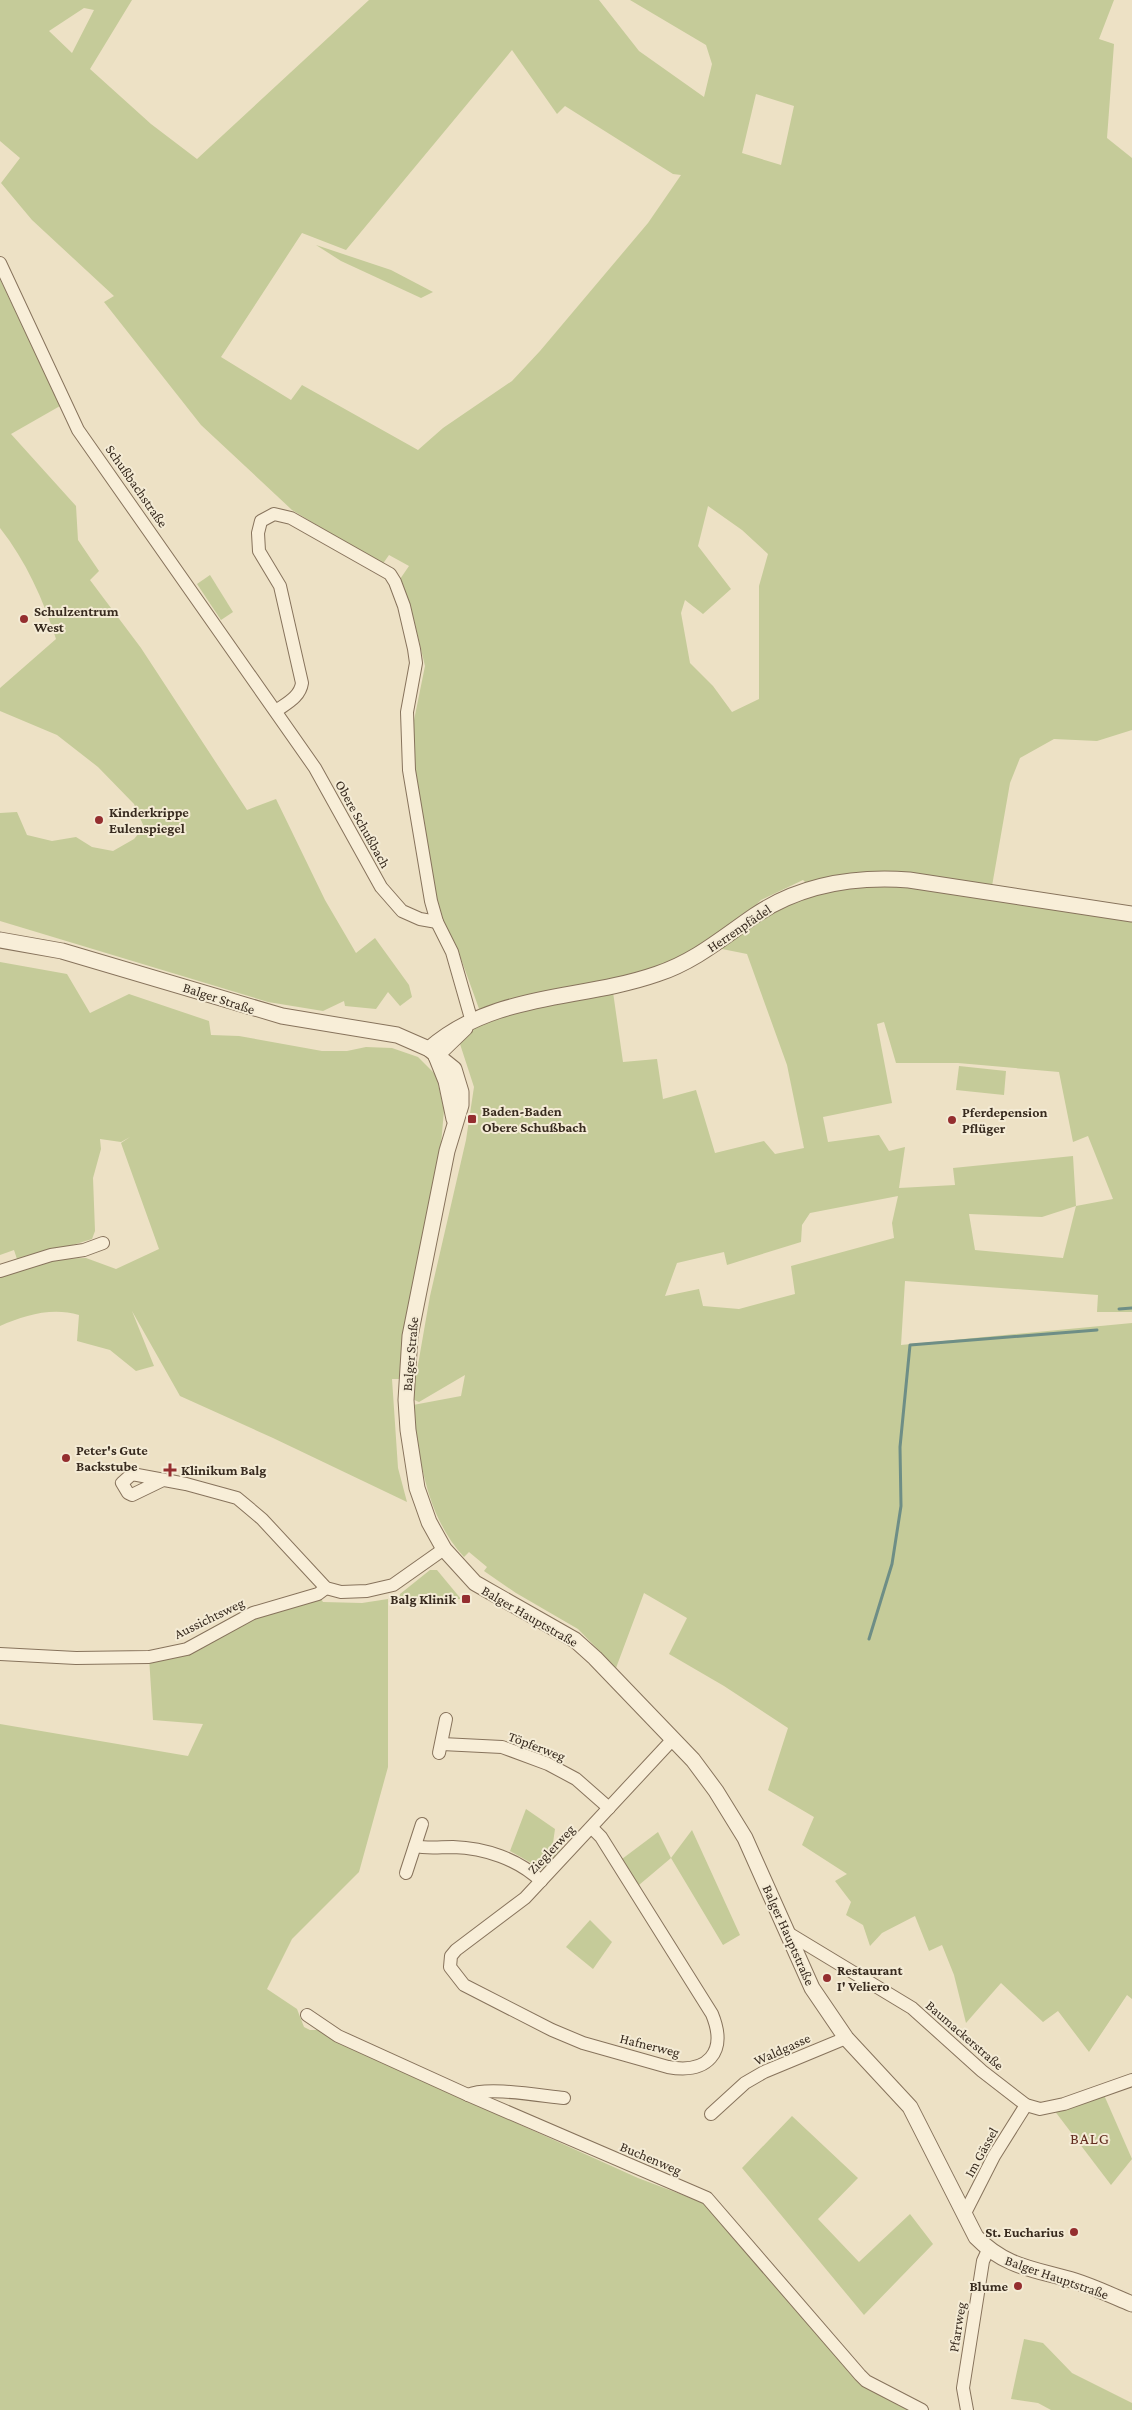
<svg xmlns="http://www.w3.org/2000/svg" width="1132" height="2410" viewBox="0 0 1132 2410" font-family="'Crimson Pro',serif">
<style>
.green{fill:#c5cb99;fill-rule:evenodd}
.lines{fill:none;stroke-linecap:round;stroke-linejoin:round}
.stream{stroke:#6e8e86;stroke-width:3}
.minor-casing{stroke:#87735c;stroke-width:14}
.tertiary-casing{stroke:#87735c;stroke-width:17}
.minor{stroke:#f8eed8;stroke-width:12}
.tertiary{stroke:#f8eed8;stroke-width:15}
.poi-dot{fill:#942e2f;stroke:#f4ebd5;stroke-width:2}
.labels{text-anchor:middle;stroke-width:4;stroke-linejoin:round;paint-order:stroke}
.street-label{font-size:14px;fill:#382b1f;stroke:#f4ebd5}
.poi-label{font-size:14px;font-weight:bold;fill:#382b1f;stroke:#f4ebd5;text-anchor:start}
.quarter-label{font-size:16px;letter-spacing:1px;fill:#632e20;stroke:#f4ebd5}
</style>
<rect width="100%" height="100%" fill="#ede1c5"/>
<g class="green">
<path d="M 0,0 L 132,0 L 90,69 L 151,124 L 197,159 L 369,0 L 599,0 L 639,51 L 704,97 L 712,64 L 706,45 L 630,0 L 1114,0 L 1099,39 L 1114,44 L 1107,138 L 1132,158 L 1132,730 L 1097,741 L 1054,739 L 1020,758 L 1010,783 L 992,886 C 929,877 869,866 808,885 L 803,880 L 761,900 L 716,943 L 769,906 L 809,892 L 842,884 L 907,883 L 1071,908 L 1132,915 L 1132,1312 L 1097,1312 L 1098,1295 L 905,1281 L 901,1345 L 1132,1323 L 1132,1999 L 1127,1995 L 1089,2052 L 1058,2011 L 1043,2022 L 1001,1983 L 966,2023 L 954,1975 L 942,1945 L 929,1951 L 915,1916 L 882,1933 L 870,1946 L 863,1925 L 846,1915 L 851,1902 L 835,1881 L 847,1874 L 802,1845 L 814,1817 L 768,1790 L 788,1728 L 724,1686 L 669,1654 L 687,1618 L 644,1593 L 616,1668 L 578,1629 L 516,1593 L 484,1571 L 487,1567 L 469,1552 L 464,1557 C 426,1516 419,1458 413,1405 L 461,1396 L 465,1375 L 419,1402 L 412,1399 L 430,1296 L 466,1140 L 474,1087 L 460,1044 L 482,1017 L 456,945 L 434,905 L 414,769 L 412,730 L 425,666 L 414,620 L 398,582 L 409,566 L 389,555 L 382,565 L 292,510 L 201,425 L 104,302 L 114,296 L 32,220 L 1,183 L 20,158 L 0,141 ZM 84,8 L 94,10 L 72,53 L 49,31 ZM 512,50 L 557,114 L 565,106 L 673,174 L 681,175 L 648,223 L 540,351 L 512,381 L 443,428 L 418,450 L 302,385 L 291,400 L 221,357 L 302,233 L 346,250 ZM 756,94 L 794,106 L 781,165 L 742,153 ZM 708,506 L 742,530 L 768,554 L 759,586 L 759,699 L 732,712 L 713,686 L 690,663 L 681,613 L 685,600 L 703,614 L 731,589 L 698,546 ZM 712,947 L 747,954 L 787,1065 L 804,1148 L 775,1154 L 764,1141 L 715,1153 L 696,1090 L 663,1099 L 657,1059 L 623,1062 L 612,985 C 648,979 680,966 712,947 ZM 884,1022 L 896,1063 L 958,1063 L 1059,1072 L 1073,1142 L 1088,1136 L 1113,1199 L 1076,1206 L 1073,1156 L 953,1168 L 955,1185 L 899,1188 L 905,1147 L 889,1151 L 879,1135 L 828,1142 L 823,1117 L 892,1103 L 877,1024 ZM 898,1196 L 892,1223 L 894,1238 L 791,1266 L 795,1294 L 739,1309 L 703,1306 L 699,1289 L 665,1296 L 677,1263 L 724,1252 L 727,1265 L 801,1242 L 802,1225 L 810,1213 ZM 1076,1206 L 1063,1258 L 975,1250 L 969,1214 L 1042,1217 Z"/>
<path d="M 316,245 L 391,270 L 433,292 L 421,298 L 341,261 Z"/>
<path d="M 0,279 L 60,406 L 11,434 L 76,506 L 78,540 L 99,571 L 90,580 L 141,648 L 247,810 L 276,799 L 325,900 L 356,953 L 375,938 L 409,985 L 412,997 L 400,1006 L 388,992 L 376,1009 L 345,1006 L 344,1001 L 323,1011 L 268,1002 L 0,921 L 0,813 L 17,812 L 27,835 L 52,841 L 76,837 L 92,847 L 113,851 L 134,839 L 144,827 L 134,804 L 98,767 L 57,735 L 0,711 L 0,688 L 56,639 C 43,599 26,561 0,528 Z"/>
<path d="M 210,575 L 233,612 L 221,620 L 197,584 Z"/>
<path d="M 0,962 L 67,974 L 90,1013 L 129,994 L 209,1021 L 211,1035 L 239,1036 L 322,1051 L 347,1051 L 366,1047 L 392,1048 L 418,1057 L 436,1075 L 444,1110 L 439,1168 L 403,1379 L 392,1379 L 398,1468 L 407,1502 L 273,1438 L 180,1396 L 132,1311 L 154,1366 L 136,1371 L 110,1350 L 77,1341 L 79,1315 C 52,1307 25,1315 0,1326 L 0,1273 L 51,1259 L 86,1258 L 116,1269 L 159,1249 L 121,1143 L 130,1137 L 121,1142 L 100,1139 L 101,1149 L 93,1178 L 95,1231 L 92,1239 L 18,1262 L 14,1250 L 0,1255 Z"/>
<path d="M 959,1066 L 1006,1071 L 1004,1095 L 956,1090 Z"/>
<path d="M 430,1570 L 437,1570 L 461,1599 L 399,1601 L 400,1594 Z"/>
<path d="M 318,1594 L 323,1602 L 362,1603 L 388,1599 L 388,1767 L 359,1872 L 292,1939 L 267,1989 L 297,2009 L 304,2027 L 310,2030 L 322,2030 L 412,2076 L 638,2178 L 704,2203 L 860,2382 L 913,2410 L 0,2410 L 0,1724 L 188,1756 L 203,1724 L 153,1720 L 149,1657 Z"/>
<path d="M 526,1809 L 555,1829 L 553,1843 L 561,1850 L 542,1869 L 510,1851 Z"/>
<path d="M 692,1830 L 740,1935 L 723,1945 L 671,1858 L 639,1885 L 622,1859 L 658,1832 L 671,1858 Z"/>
<path d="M 590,1920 L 612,1942 L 593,1969 L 566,1947 Z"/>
<path d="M 1104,2095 L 1132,2159 L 1111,2185 L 1054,2110 Z"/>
<path d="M 792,2116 L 858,2178 L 818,2219 L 859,2262 L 910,2214 L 933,2244 L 864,2315 L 742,2168 Z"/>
<path d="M 1024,2339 L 1043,2343 L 1072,2373 L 1132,2403 L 1132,2410 L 1051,2410 L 1038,2403 L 1011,2399 Z"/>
</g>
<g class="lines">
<g class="stream">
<path d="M 1119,1309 L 1132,1308"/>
<path d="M 869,1639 L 892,1564 L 901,1506 L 900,1447 L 910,1345 L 1097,1330"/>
</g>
<defs>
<g id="minor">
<path d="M 0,263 L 78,430 L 315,768 L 381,887 L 402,911 L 420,919 L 437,922"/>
<path d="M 276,711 C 287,703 300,697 302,683 L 280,586 L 259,551 L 258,533 L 261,521 L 274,514 L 291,518 L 390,574 L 395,582 L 404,606 L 414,649 L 416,663 L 407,712 L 409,770 L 431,901 L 437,922 L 452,952 L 472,1022"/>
<path d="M 0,1271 L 51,1255 L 84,1250 L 103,1243"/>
<path d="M 163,1480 L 132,1495 L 128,1493 L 122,1483 L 132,1474 L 186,1484 L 237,1498 L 262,1519 L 326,1588 L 341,1592 L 367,1591 L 393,1585 L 444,1549"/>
<path d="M 0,1654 L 76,1658 L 149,1657 L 187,1649 L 253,1613 L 318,1594 L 326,1588"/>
<path d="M 442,1744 L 502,1747 L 548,1764 L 576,1779 L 609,1808"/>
<path d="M 439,1753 L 446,1719"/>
<path d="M 592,1828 L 601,1837 L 712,2014 C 728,2053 707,2074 668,2067 L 583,2043 L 552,2030 L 464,1985 L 450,1967 L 451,1956 L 456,1950 L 525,1898 L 673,1739"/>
<path d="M 415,1846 C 428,1849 440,1847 453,1847 C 485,1848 518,1859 541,1881"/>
<path d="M 406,1873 L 422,1824"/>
<path d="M 788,1933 L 912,2008 L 982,2071 L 1026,2105 L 1040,2109 L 1064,2104 L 1132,2080"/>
<path d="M 307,2015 L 338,2036 L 468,2095 L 707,2198 L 860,2375 L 866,2381 L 922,2410"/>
<path d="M 468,2095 C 487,2086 542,2096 564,2098"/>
<path d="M 711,2114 L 745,2083 L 764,2072 L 846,2038"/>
<path d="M 964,2215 L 994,2156 L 1026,2105"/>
<path d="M 967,2410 L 963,2388 L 983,2261 L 988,2250"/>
</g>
<g id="tertiary">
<path d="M 0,940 L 62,951 L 282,1016 L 397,1035 L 429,1049 L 454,1069 L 461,1092 L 461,1105 L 447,1151 L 410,1336 L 406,1400 L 408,1430 L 417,1488 L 429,1522 L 444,1549 L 475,1583 L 575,1640 L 595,1658 L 693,1760 L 716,1791 L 745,1838 L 812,1988 L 846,2038 L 910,2107 L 976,2237 C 1006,2268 1035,2269 1075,2281 C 1094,2287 1113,2296 1132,2304"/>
<path d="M 429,1049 C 494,992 579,1001 657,974 C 694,962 722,938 754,916 C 801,884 854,876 909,880 L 1132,914"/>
<path d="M 436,1056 L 446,1081 L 454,1119"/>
<path d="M 436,1056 L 465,1028"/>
</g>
</defs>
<use href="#minor" class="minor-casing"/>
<use href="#tertiary" class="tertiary-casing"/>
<use href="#minor" class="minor"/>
<use href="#tertiary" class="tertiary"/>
</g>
<g class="poi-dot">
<circle cx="24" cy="619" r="5"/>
<circle cx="99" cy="820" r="5"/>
<rect x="467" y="1114" width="10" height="10" rx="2.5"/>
<circle cx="952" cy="1120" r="5"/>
<circle cx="66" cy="1458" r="5"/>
<path d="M167.5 1462.5h5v5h5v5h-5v5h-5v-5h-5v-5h5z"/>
<rect x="461" y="1594" width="10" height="10" rx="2.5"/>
<circle cx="827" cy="1978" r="5"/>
<circle cx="1074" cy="2232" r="5"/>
<circle cx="1018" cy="2286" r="5"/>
</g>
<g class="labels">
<g class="street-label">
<text transform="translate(137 486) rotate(55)" y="5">Schußbachstraße</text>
<text transform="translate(363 824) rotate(61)" y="5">Obere Schußbach</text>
<text transform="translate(739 928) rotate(-34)" y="5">Herrenpfädel</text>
<text transform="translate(219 998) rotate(18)" y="5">Balger Straße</text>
<text transform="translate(410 1354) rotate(-85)" y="5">Balger Straße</text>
<text transform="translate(530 1616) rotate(30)" y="5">Balger Hauptstraße</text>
<text transform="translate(209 1618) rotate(-26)" y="5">Aussichtsweg</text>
<text transform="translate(537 1746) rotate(21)" y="5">Töpferweg</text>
<text transform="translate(551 1849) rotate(-47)" y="5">Zieglerweg</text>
<text transform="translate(789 1935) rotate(66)" y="5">Balger Hauptstraße</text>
<text transform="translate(965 2035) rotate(41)" y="5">Baumackerstraße</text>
<text transform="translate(650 2045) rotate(14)" y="5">Hafnerweg</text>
<text transform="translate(782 2049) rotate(-24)" y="5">Waldgasse</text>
<text transform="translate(981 2152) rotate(-61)" y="5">Im Gässel</text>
<text transform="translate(651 2158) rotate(23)" y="5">Buchenweg</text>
<text transform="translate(1057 2277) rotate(19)" y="5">Balger Hauptstraße</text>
<text transform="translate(957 2327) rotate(-81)" y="5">Pfarrweg</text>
</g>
<g class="poi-label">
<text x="34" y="616">Schulzentrum<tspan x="34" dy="16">West</tspan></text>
<text x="109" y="817">Kinderkrippe<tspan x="109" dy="16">Eulenspiegel</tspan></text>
<text x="482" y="1116">Baden-Baden<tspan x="482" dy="16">Obere Schußbach</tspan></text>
<text x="962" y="1117">Pferdepension<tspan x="962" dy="16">Pflüger</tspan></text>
<text x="76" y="1455">Peter's Gute<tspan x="76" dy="16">Backstube</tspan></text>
<text x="181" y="1475">Klinikum Balg</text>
<text x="456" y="1604" text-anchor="end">Balg Klinik</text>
<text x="837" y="1975">Restaurant<tspan x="837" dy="16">I' Veliero</tspan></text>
<text x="1064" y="2237" text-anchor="end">St. Eucharius</text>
<text x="1008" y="2291" text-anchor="end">Blume</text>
</g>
<g class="quarter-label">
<text x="1090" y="2144">BALG</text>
</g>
</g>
</svg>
